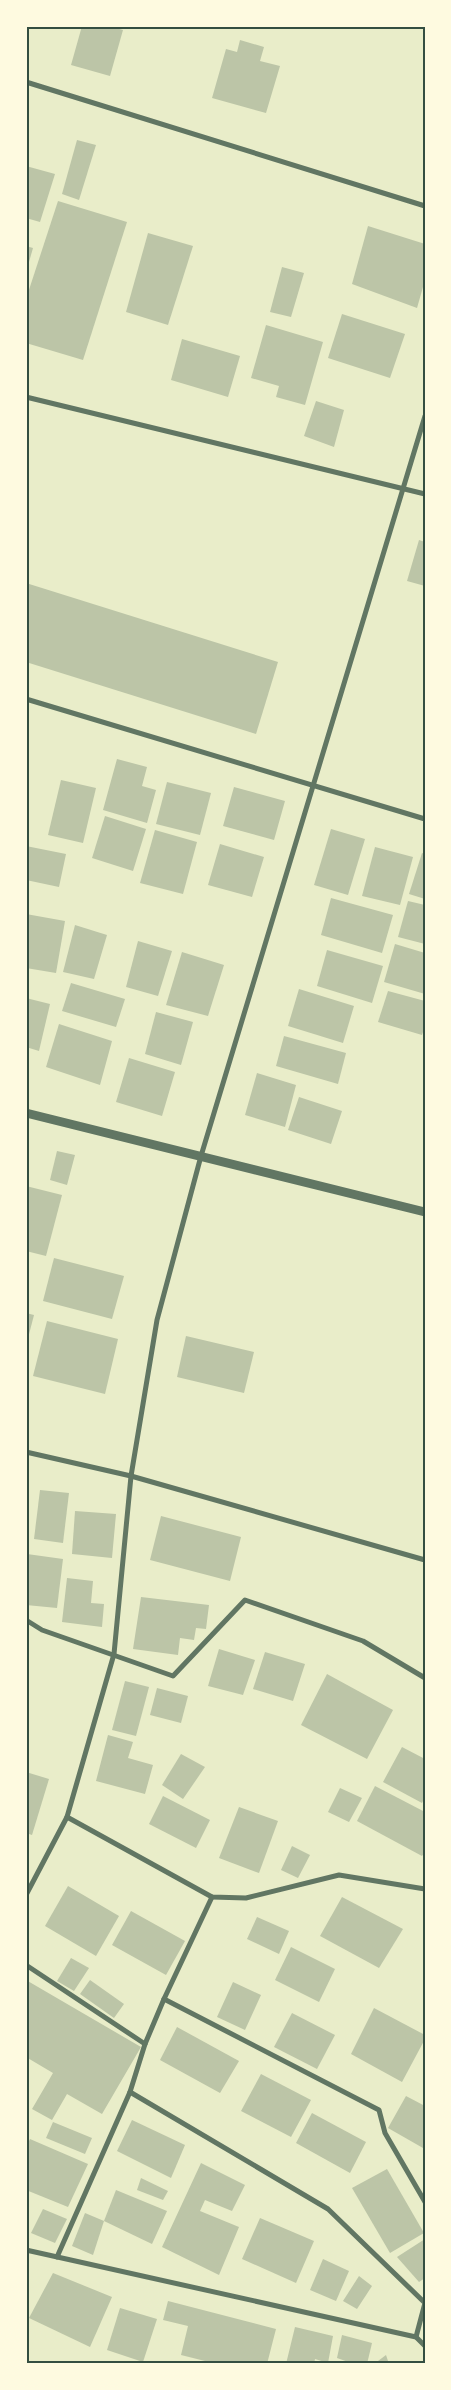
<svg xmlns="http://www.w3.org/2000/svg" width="451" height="2390" viewBox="0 0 451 2390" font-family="'Public Sans',sans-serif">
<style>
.building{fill:#bcc5a7}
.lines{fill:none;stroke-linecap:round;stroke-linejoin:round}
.minor{stroke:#617663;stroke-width:5}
.tertiary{stroke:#617663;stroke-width:9}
.neatline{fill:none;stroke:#344e41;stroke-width:2}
</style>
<rect width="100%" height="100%" fill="#e9edc9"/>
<g class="building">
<path d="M 82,26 L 109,26 L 123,30 L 110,76 L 71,65 Z"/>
<path d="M 240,40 L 264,47 L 260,61 L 280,66 L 266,113 L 212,98 L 226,49 L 237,52 Z"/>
<path d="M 77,140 L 96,145 L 79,200 L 62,194 Z"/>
<path d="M 26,166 L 55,174 L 40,222 L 26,218 Z"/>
<path d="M 58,201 L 127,222 L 83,360 L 26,343 L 26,299 Z"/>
<path d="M 368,226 L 425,244 L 425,280 L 417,308 L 352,284 Z"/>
<path d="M 148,233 L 193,246 L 168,325 L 126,312 Z"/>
<path d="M 26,246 L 33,248 L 27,269 L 26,269 Z"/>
<path d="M 282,267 L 304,273 L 291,317 L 270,312 Z"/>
<path d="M 342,314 L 405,334 L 390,378 L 328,358 Z"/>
<path d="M 266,325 L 323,342 L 305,405 L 276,397 L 279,386 L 251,378 Z"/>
<path d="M 182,339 L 240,356 L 228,397 L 171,380 Z"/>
<path d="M 316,401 L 344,410 L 334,447 L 304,436 Z"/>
<path d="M 419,540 L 425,542 L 425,586 L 407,581 Z"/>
<path d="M 26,583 L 278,662 L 256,734 L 26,662 Z"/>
<path d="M 117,759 L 147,767 L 142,786 L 156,790 L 147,823 L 103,810 Z"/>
<path d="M 61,780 L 96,788 L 83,843 L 48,835 Z"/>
<path d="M 167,782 L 211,793 L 200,835 L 156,824 Z"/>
<path d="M 234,787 L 285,801 L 274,840 L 223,826 Z"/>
<path d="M 105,816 L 146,829 L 133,871 L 92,858 Z"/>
<path d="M 331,829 L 365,839 L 348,895 L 314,885 Z"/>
<path d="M 155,830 L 197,842 L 183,894 L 140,883 Z"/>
<path d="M 220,844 L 264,857 L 252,897 L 208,885 Z"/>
<path d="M 26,846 L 66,854 L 59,887 L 26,880 Z"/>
<path d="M 375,847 L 413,857 L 400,905 L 362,896 Z"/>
<path d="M 422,853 L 425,854 L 425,899 L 409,894 Z"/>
<path d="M 331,898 L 393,915 L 382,953 L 321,935 Z"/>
<path d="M 408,901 L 425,905 L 425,944 L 398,937 Z"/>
<path d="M 26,914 L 65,921 L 56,973 L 26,968 Z"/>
<path d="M 75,925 L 107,935 L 94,979 L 63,972 Z"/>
<path d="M 138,941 L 172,951 L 158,996 L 126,987 Z"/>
<path d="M 395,944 L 425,953 L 425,994 L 384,982 Z"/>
<path d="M 327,950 L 383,966 L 372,1003 L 317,986 Z"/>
<path d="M 182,952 L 224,965 L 208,1016 L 166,1005 Z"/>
<path d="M 71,983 L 125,999 L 116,1027 L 62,1011 Z"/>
<path d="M 299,989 L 354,1006 L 343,1043 L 288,1026 Z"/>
<path d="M 388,991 L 425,1001 L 425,1026 L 422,1035 L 378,1022 Z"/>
<path d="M 26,998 L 50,1004 L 39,1051 L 26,1047 Z"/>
<path d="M 156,1012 L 193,1022 L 181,1065 L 145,1054 Z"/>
<path d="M 59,1024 L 112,1041 L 100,1085 L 46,1067 Z"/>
<path d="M 284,1036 L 346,1053 L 338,1084 L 276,1066 Z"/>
<path d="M 129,1058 L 175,1072 L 162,1116 L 116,1102 Z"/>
<path d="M 257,1073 L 296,1085 L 285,1127 L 245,1115 Z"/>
<path d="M 299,1097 L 342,1111 L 331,1144 L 288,1130 Z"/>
<path d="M 57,1151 L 75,1155 L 67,1185 L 50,1180 Z"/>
<path d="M 26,1186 L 62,1195 L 46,1256 L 26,1251 Z"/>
<path d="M 54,1258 L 124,1276 L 112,1319 L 43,1301 Z"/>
<path d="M 26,1313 L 34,1315 L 27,1342 L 26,1342 Z"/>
<path d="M 47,1321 L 118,1339 L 105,1394 L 33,1376 Z"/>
<path d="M 186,1336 L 254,1352 L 244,1393 L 177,1377 Z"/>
<path d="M 40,1490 L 69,1493 L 63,1543 L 34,1539 Z"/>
<path d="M 75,1511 L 116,1514 L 112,1558 L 72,1554 Z"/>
<path d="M 161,1516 L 241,1537 L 230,1581 L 150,1560 Z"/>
<path d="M 27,1554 L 63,1559 L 57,1608 L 26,1605 Z"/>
<path d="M 67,1578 L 93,1581 L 91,1603 L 104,1604 L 102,1627 L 62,1622 Z"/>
<path d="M 141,1597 L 209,1605 L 206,1629 L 196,1628 L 194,1640 L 180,1638 L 178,1655 L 133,1649 Z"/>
<path d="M 219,1649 L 255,1660 L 243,1695 L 208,1686 Z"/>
<path d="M 265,1652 L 305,1664 L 293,1701 L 253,1689 Z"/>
<path d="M 327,1674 L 393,1710 L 367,1759 L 301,1725 Z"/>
<path d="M 125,1681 L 149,1687 L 136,1736 L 112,1730 Z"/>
<path d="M 157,1688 L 188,1696 L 181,1723 L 150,1715 Z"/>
<path d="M 108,1735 L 133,1742 L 128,1758 L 153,1765 L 145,1794 L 96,1781 Z"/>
<path d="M 402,1747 L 425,1759 L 425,1797 L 422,1803 L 383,1782 Z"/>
<path d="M 181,1754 L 205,1767 L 183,1799 L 162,1785 Z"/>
<path d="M 26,1772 L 49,1779 L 32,1835 L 26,1833 Z"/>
<path d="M 375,1786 L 425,1812 L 425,1852 L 422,1856 L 357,1821 Z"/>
<path d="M 340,1788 L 362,1798 L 349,1822 L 328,1812 Z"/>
<path d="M 163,1796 L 210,1820 L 196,1848 L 149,1824 Z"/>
<path d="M 239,1807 L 278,1821 L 259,1873 L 219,1858 Z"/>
<path d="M 292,1846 L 310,1855 L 298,1878 L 281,1870 Z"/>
<path d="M 68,1886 L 119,1916 L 96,1956 L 45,1926 Z"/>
<path d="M 342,1897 L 403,1929 L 379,1968 L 320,1936 Z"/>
<path d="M 131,1911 L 185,1941 L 166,1975 L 112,1945 Z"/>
<path d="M 257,1917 L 289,1931 L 279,1954 L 247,1939 Z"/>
<path d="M 291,1947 L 335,1969 L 319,2002 L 275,1980 Z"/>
<path d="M 71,1958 L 89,1968 L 74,1991 L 57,1981 Z"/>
<path d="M 26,1980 L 141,2047 L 102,2114 L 67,2094 L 52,2120 L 32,2109 L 53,2073 L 26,2057 Z"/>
<path d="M 90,1980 L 124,2004 L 114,2018 L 80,1994 Z"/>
<path d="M 233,1982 L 261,1995 L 245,2030 L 217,2017 Z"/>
<path d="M 374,2008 L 425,2035 L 425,2039 L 402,2082 L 351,2054 Z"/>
<path d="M 292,2013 L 335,2035 L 317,2069 L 274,2047 Z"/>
<path d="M 177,2027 L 239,2061 L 220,2093 L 160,2060 Z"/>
<path d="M 261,2074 L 311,2100 L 291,2137 L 241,2111 Z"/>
<path d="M 406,2096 L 425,2106 L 425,2144 L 423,2148 L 388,2128 Z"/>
<path d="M 312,2113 L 366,2142 L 350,2173 L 296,2143 Z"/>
<path d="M 132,2120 L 185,2145 L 171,2178 L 117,2151 Z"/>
<path d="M 53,2122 L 92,2138 L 85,2154 L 46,2138 Z"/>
<path d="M 30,2139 L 88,2164 L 68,2207 L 26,2190 L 26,2147 Z"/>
<path d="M 201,2163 L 245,2185 L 232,2211 L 205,2200 L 200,2211 L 239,2227 L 219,2275 L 162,2247 Z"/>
<path d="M 387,2169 L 424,2233 L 390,2253 L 352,2188 Z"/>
<path d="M 141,2178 L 168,2191 L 163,2200 L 137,2190 Z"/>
<path d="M 116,2190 L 167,2211 L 152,2244 L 104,2221 Z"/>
<path d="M 43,2209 L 67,2219 L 55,2243 L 31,2233 Z"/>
<path d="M 85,2213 L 104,2221 L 93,2255 L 72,2246 Z"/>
<path d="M 260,2218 L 314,2241 L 296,2283 L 242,2259 Z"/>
<path d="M 425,2239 L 425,2278 L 419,2282 L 397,2257 Z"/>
<path d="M 323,2259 L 349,2271 L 336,2301 L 310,2290 Z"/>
<path d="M 53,2273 L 112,2297 L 90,2347 L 29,2318 Z"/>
<path d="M 359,2276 L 372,2286 L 357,2309 L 343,2301 Z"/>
<path d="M 168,2301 L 276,2329 L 267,2364 L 217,2364 L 181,2355 L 188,2326 L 163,2320 Z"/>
<path d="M 120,2308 L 157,2319 L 143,2362 L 107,2350 Z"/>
<path d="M 295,2327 L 333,2336 L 328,2363 L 315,2359 L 314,2364 L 286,2364 Z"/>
<path d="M 342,2335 L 372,2343 L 367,2364 L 354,2364 L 337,2358 Z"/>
<path d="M 386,2355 L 389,2364 L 374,2364 Z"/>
</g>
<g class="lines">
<g class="minor">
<path d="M 26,82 L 425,206"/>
<path d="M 26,397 L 425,494"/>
<path d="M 26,699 L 425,819"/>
<path d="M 26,1452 L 131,1476 L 425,1560"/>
<path d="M 26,1620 L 42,1630 L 173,1676 L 245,1600 L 363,1641 L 425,1678"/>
<path d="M 67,1817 L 212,1897 L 246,1898 L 339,1875 L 425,1889"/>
<path d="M 26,1895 L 67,1817 L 114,1654 L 131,1476 L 157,1320 L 201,1156 L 425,416"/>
<path d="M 26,1965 L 145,2044"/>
<path d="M 164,1999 L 379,2110 L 385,2133 L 425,2202"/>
<path d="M 130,2092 L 328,2209 L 425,2303"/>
<path d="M 26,2250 L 416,2337 L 425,2346"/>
<path d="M 57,2257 L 130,2092 L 145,2044 L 164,1999 L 212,1897"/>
<path d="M 416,2337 L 425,2303"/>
</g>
<path class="tertiary" d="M 26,1113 L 425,1212"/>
</g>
<rect width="451" height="2390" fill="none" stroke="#fefae0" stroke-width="55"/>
<rect x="28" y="28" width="396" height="2334" class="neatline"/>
</svg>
